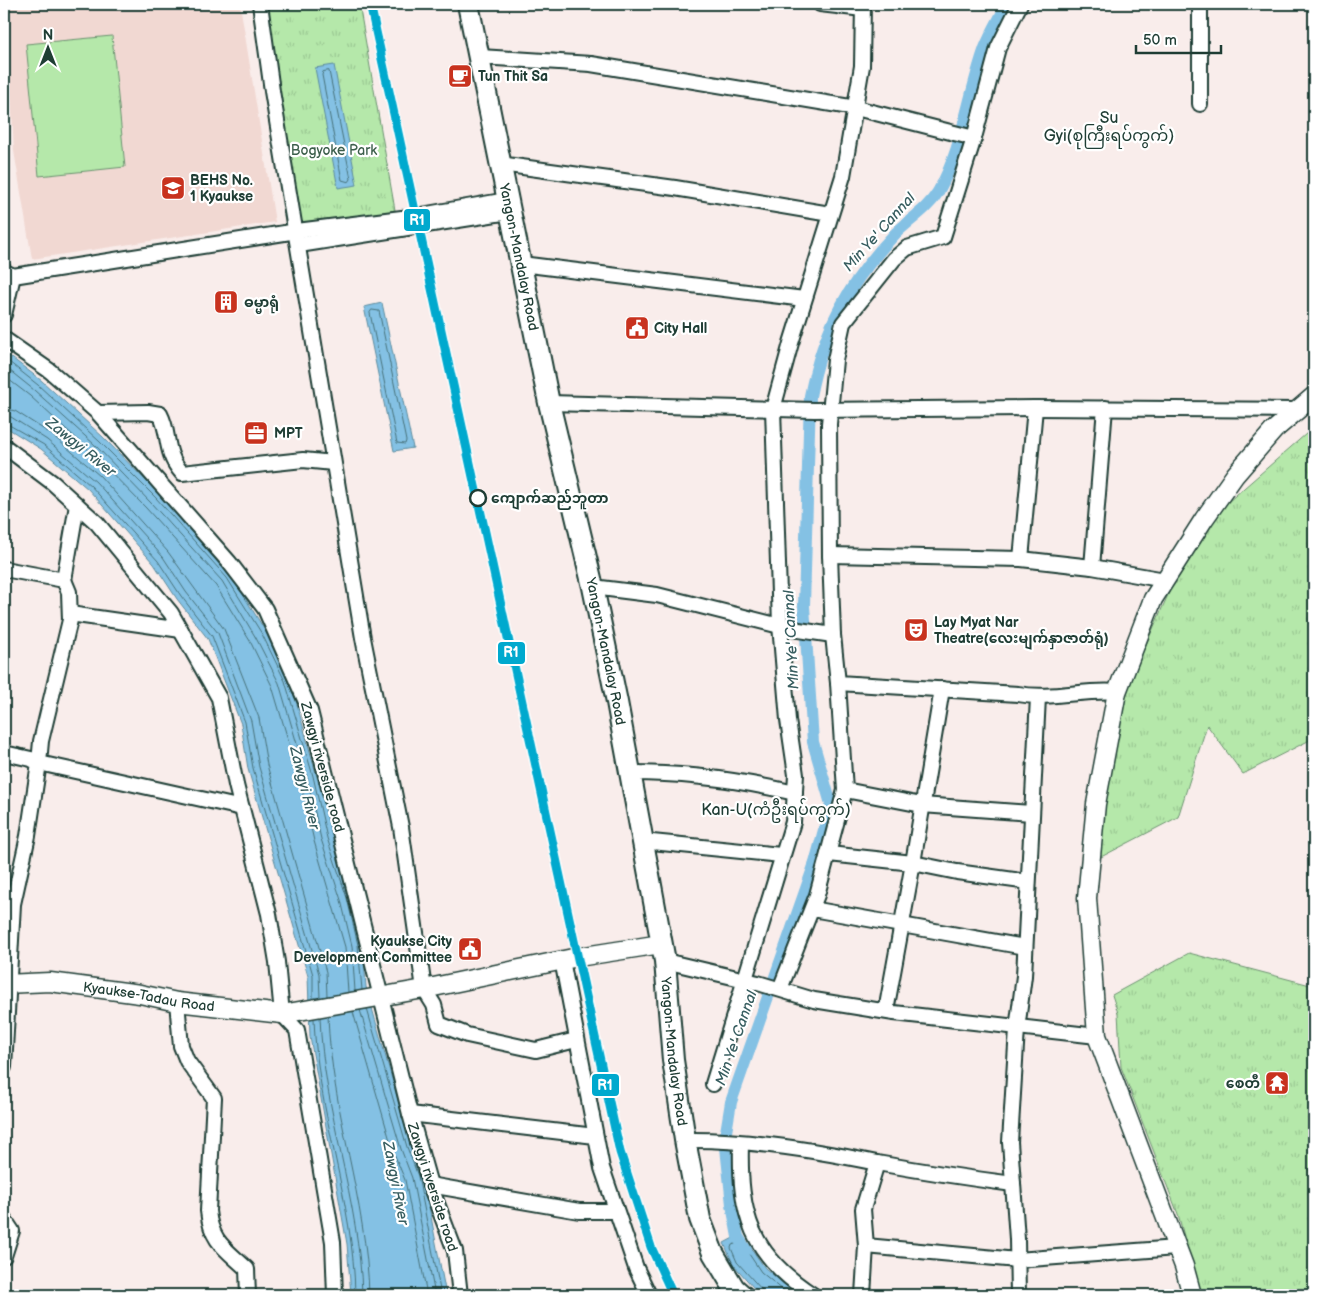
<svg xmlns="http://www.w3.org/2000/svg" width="1318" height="1299" viewBox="0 0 1318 1299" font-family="'Balsamiq Sans','Noto Sans Myanmar',sans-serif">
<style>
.built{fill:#f1d8d2}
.grass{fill:#b5e8aa;stroke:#6a926f}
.park{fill:url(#park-tufts);stroke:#6a926f}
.water{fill:#84c1e4;stroke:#5c8c9e}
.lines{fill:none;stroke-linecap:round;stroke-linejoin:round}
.shore{stroke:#47727a;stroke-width:1}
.canal{stroke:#84c1e4;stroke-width:12}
.minor-casing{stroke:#1f3d34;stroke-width:18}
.major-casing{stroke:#1f3d34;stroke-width:21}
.highway-casing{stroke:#1f3d34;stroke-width:24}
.minor{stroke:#fff;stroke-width:14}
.major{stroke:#fff;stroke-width:18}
.highway{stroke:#fff;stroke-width:20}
.rail-1-casing{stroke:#fff;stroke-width:12}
.rail-1{stroke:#00a9ce;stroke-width:9}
.stop-dot{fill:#fff;stroke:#1f3d34;stroke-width:2.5}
.labels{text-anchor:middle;stroke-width:4.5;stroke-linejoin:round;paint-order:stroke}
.poi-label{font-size:14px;font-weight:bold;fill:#1f3d34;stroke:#fff;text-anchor:start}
.park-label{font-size:14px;fill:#3d5f4c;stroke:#fff}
.street-label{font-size:14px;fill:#1f3d34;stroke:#fff}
.stop-label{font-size:14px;font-weight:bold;fill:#1f3d34;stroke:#fff;text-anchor:start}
.water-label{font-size:15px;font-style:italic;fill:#385e60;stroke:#fff}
.quarter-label{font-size:16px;fill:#1f3d34;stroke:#fff}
.line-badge{stroke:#fff;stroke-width:2}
.badge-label{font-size:14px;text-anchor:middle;font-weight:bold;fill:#fff}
</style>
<defs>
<pattern id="park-tufts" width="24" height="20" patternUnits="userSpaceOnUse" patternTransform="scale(1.25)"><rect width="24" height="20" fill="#b5e8aa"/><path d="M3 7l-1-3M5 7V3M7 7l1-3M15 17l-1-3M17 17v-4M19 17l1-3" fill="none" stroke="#9bc893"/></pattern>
</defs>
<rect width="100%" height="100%" fill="#f9edeb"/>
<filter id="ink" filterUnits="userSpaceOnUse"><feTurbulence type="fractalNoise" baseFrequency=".02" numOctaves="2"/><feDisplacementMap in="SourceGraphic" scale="10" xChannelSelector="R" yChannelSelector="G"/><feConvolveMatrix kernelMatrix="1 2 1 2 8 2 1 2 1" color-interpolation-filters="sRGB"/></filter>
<g filter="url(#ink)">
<path class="built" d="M 4,4 L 240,4 L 275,222 L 32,259 L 14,151 L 9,56 L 4,43 Z"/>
<path class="grass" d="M 112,36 L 125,167 L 39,176 L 26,44 Z"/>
<g class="park">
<path d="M 259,4 L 359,4 L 395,210 L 297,231 Z"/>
<path d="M 1314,427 L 1314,738 L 1243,774 L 1207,725 L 1178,817 L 1101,857 L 1104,740 L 1197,529 Z"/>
<path d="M 1189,953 L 1314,986 L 1314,1295 L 1200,1295 L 1178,1214 L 1121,1067 L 1118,1013 L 1112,995 Z"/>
</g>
<g class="water">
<path d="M 334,65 L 357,185 L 338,188 L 315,68 Z"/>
<path d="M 382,303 L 413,448 L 394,451 L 364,307 Z"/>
<path d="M 4,352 L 42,381 L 103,437 L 160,495 L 231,575 L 266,632 L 290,679 L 363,944 L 366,987 L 411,1146 L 423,1175 L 446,1295 L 351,1295 L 347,1244 L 310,1037 L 308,976 L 248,769 L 241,724 L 208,639 L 177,599 L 154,564 L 88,489 L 41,449 L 4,426 Z"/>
<path d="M 741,1234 L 765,1268 L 797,1295 L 760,1295 L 733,1264 L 724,1243 Z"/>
</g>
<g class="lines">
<g class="shore">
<path d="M 329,71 L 351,179 L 349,182 L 342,180 L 322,75 L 323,72 Z"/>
<path d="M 372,310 L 379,311 L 406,441 L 405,444 L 397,443 L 370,313 Z"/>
<path d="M 4,358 L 38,385 L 99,441 L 156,498 L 227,578 L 262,634 L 285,681 L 313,776 L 327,838 L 347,898 L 358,945 L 362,990"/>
<path d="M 4,366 L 34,390 L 95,445 L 151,503 L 222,581 L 256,638 L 279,683 L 307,778 L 321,839 L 341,900 L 352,946 L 355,991"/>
<path d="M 4,376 L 30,396 L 90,451 L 146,508 L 216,586 L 250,641 L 272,686 L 300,780 L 314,841 L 345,947 L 348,992"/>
<path d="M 4,408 L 15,411 L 51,434 L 100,476 L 168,552 L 224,629 L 259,718 L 267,765 L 326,972 L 327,996"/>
<path d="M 4,416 L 11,417 L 47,440 L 96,482 L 163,557 L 186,592 L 218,633 L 251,721 L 259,767 L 319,974 L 320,997"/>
<path d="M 4,422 L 44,445 L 91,486 L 158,561 L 181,596 L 212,636 L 245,722 L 253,768 L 313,975 L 313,998"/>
<path d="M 367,1009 L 407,1147 L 418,1176 L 441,1295"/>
<path d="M 360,1010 L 401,1149 L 412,1178 L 435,1295"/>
<path d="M 353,1012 L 393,1151 L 405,1180 L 427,1295"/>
<path d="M 328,1016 C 331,1110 367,1201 369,1295"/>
<path d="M 320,1017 C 323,1111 360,1201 362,1295"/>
<path d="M 314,1019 C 317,1112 354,1202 355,1295"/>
<path d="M 763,1295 L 762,1290 L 737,1262 L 731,1248 L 732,1245 L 741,1242 L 761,1272 L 789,1295"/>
</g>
<path class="canal" d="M 746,1250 L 738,1237 L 732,1205 L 725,1138 L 731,1102 L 815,863 L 831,804 L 813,742 L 804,606 L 810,396 C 823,330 848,283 895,234 C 909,220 927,210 938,192 C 963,148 968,95 985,48 C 991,33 1000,18 1007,4"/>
<defs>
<g id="minor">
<path d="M 260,4 L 272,91 L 363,638 L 401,827 L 424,989 L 434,1005 L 439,1024 L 467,1035 L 536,1050 L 576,1040"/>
<path d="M 820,4 L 863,9"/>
<path d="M 1020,4 L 998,48 L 974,138 L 943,237 L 907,248 L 894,259 L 843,323 L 835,360 L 829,424 L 830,555 L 833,635 L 838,683 L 1018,694 C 1051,700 1084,689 1117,692"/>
<path d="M 480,57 L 591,64 L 856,108 L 974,138"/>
<path d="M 1200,104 L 1200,4"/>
<path d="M 500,164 L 675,188 L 830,214"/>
<path d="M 299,245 L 509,212"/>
<path d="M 521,264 L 804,299"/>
<path d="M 4,271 L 13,276 L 297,231 L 410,217 L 507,200"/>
<path d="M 4,315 L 13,276"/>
<path d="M 4,339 L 50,371 L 98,413 L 229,562 L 265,609 L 310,711 L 410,1114 L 430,1185 L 455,1251 L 460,1295"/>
<path d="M 549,403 L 814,410 L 1035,408 L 1297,410"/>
<path d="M 98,413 L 148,412 L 160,414 C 171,435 163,451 182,473 L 303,460 L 333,463"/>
<path d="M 4,446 L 53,483 L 97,523 L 171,613 L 219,698 L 236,785 L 269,914 L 277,962 L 282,1014 L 297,1030 L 333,1242 L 335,1295"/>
<path d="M 830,555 L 1021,559 L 1092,567 L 1165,580"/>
<path d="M 1021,559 L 1035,408"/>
<path d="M 1092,567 L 1105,408"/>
<path d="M 4,569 L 64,580 L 77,505"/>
<path d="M 64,580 L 69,592 L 70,620 L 41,741 L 39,763 L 242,808"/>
<path d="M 593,587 L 657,595 L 792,629 L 833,635"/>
<path d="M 70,614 L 181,630"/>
<path d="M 4,753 L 31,759 L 39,763 L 28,836 L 13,904 L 4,1067"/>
<path d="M 630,773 C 686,773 740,780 795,793"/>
<path d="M 845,790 L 922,805 L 1032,813"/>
<path d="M 642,841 L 781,855"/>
<path d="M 829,854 L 913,863 L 957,872 L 1028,882"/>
<path d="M 812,909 L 1025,947"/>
<path d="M 562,960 L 602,1168 L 636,1268 L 649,1295"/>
<path d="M 665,961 L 758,983 L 814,1000 L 894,1013 L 1097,1036"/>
<path d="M 780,989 L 817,895 L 845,790 L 838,683"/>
<path d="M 177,1002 L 181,1046 L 187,1061 L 214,1098 L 208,1211 C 211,1242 226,1249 247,1269 L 248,1295"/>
<path d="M 886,1011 L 913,863 L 942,689"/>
<path d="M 713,1084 L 793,822 L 796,775 L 788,720 L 780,625 L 773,409 L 791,343 L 843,176 L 862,66 L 863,4"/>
<path d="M 410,1114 L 595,1136"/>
<path d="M 685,1140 C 749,1139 815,1150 877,1163 C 922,1171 967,1178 1013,1184"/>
<path d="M 741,1143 C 739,1215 751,1255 813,1295"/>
<path d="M 430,1185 L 579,1211 L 616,1211"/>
<path d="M 4,1219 L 12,1231 L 4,1256"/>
<path d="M 866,1246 L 1017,1260 L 1176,1248"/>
<path d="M 863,1295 L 866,1246 L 863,1209 L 877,1163"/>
<path d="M 1018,1295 L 1017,1239 L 1010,1142 L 1017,1029 L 1024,976 L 1038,697"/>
</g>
<g id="major">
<path id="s1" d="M 4,984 L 50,982 L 140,994 L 177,1002 L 282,1014 L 424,989 L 578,957 L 661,944"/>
<path d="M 1192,1295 L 1184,1266 L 1097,1036 L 1087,898 L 1096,804 L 1117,692 L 1153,599 L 1204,519 L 1235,475 L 1274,430 L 1314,396"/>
</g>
<g id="highway">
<path id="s2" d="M 468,4 L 549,403 L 593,587 L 617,702 L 665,961 L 673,1060 L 685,1140 L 700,1219 L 713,1253 L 734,1288 L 742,1295"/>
</g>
</defs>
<use href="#minor" class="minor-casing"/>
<use href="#major" class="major-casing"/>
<use href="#highway" class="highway-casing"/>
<use href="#minor" class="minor"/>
<use href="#major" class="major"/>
<use href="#highway" class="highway"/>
<defs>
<path id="rail-1" d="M 370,4 L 620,1152 L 651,1247 L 673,1295"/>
</defs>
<use href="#rail-1" class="rail-1-casing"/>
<use href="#rail-1" class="rail-1"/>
</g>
</g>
<defs>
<symbol id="cafe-square" viewBox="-11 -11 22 22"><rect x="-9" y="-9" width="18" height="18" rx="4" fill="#c8321e" stroke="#fff"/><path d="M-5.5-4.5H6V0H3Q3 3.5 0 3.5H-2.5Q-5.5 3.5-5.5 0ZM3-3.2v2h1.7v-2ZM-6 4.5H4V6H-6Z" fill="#fff"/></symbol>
<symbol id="school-square" viewBox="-11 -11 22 22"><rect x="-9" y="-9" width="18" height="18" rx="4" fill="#c8321e" stroke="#fff"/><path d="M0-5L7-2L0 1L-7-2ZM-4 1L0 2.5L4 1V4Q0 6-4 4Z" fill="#fff"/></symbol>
<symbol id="building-square" viewBox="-11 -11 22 22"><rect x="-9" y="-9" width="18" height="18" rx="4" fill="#c8321e" stroke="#fff"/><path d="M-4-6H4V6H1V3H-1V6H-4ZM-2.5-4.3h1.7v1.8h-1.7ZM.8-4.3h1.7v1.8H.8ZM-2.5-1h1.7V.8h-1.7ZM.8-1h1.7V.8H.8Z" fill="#fff"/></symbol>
<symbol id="civic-square" viewBox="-11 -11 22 22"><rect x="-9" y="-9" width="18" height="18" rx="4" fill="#c8321e" stroke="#fff"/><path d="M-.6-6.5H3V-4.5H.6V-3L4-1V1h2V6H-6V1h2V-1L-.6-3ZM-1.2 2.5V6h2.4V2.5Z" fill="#fff"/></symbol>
<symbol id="office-square" viewBox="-11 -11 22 22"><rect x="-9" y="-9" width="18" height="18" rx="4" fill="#c8321e" stroke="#fff"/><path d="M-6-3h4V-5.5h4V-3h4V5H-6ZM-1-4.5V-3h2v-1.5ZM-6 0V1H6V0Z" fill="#fff"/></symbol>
<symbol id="theatre-square" viewBox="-11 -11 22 22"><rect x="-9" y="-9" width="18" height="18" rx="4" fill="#c8321e" stroke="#fff"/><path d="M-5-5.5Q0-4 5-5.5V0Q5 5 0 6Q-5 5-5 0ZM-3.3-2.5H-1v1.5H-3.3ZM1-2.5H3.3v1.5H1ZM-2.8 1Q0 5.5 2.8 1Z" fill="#fff"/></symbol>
<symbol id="temple-square" viewBox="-11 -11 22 22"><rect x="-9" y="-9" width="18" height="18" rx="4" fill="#c8321e" stroke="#fff"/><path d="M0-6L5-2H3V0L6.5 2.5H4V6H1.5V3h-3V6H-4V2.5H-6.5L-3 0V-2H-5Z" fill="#fff"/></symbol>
</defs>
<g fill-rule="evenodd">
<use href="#cafe-square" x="446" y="62" width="28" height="28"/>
<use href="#school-square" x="159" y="174" width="28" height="28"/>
<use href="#building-square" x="212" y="288" width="28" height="28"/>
<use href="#civic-square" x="623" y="314" width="28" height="28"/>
<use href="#office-square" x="242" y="419" width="28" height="28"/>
<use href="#theatre-square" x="902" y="616" width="28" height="28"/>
<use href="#civic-square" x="456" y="935" width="28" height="28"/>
<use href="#temple-square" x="1263" y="1069" width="28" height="28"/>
</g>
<circle class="stop-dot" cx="478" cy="498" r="8"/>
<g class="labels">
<g class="poi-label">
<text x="478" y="81">Tun Thit Sa</text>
<text x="190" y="185">BEHS No.<tspan x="190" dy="16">1 Kyaukse</tspan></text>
<text x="244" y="307">ဓမ္မာရုံ</text>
<text x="654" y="333">City Hall</text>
<text x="274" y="438">MPT</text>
<text x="934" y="627">Lay Myat Nar<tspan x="934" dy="16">Theatre(လေးမျက်နှာဇာတ်ရုံ)</tspan></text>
<text x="452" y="946" text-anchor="end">Kyaukse City<tspan x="452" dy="16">Development Committee</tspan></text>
<text x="1260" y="1088" text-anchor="end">စေတီ</text>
</g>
<g class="park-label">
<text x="334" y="155">Bogyoke Park</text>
</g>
<g class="street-label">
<text dy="5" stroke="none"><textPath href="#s2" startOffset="258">Yangon-Mandalay Road</textPath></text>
<text dy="5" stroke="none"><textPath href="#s2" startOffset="662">Yangon-Mandalay Road</textPath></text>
<text transform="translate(323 767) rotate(75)" y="5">Zawgyi riverside road</text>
<text dy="5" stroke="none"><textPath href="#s1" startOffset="146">Kyaukse-Tadau Road</textPath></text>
<text dy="5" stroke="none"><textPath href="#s2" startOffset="1068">Yangon-Mandalay Road</textPath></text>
<text transform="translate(433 1187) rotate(72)" y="5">Zawgyi riverside road</text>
</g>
<g class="stop-label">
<text x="491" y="503">ကျောက်ဆည်ဘူတာ</text>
</g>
<g class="water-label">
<text transform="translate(879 232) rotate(-48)" y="5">Min Ye' Cannal</text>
<text transform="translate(81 447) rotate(39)" y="5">Zawgyi River</text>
<text transform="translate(791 640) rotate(-93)" y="5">Min Ye' Cannal</text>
<text transform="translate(305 788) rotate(76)" y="5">Zawgyi River</text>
<text transform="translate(736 1038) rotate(-71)" y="5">Min Ye' Cannal</text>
<text transform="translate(396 1183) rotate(79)" y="5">Zawgyi River</text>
</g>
<g class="quarter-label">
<text x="1109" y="123">Su<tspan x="1109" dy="18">Gyi(စုကြီးရပ်ကွက်)</tspan></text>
<text x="776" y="815">Kan-U(ကံဦးရပ်ကွက်)</text>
</g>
</g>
<g class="line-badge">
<rect x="403" y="208" width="28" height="24" rx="5" fill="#00a9ce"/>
<rect x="497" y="641" width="29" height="24" rx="5" fill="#00a9ce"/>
<rect x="591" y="1073" width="29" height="24" rx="5" fill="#00a9ce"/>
</g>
<g class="badge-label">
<text x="417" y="225">R1</text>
<text x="511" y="657">R1</text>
<text x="605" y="1090">R1</text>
</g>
<rect width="1318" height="1299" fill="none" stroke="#fff" stroke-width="20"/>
<rect x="10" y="10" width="1298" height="1279" fill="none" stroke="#1f3d34" stroke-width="2" filter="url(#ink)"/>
<g transform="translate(48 48)" stroke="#ffffff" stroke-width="4" paint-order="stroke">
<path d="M0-4L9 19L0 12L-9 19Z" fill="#1f3d34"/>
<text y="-8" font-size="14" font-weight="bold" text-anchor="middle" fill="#1f3d34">N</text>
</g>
<path d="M1136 45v8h85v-8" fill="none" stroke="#1f3d34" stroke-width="2.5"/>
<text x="1143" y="45" font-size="15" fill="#1f3d34" stroke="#ffffff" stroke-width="4" paint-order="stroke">50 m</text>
</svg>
